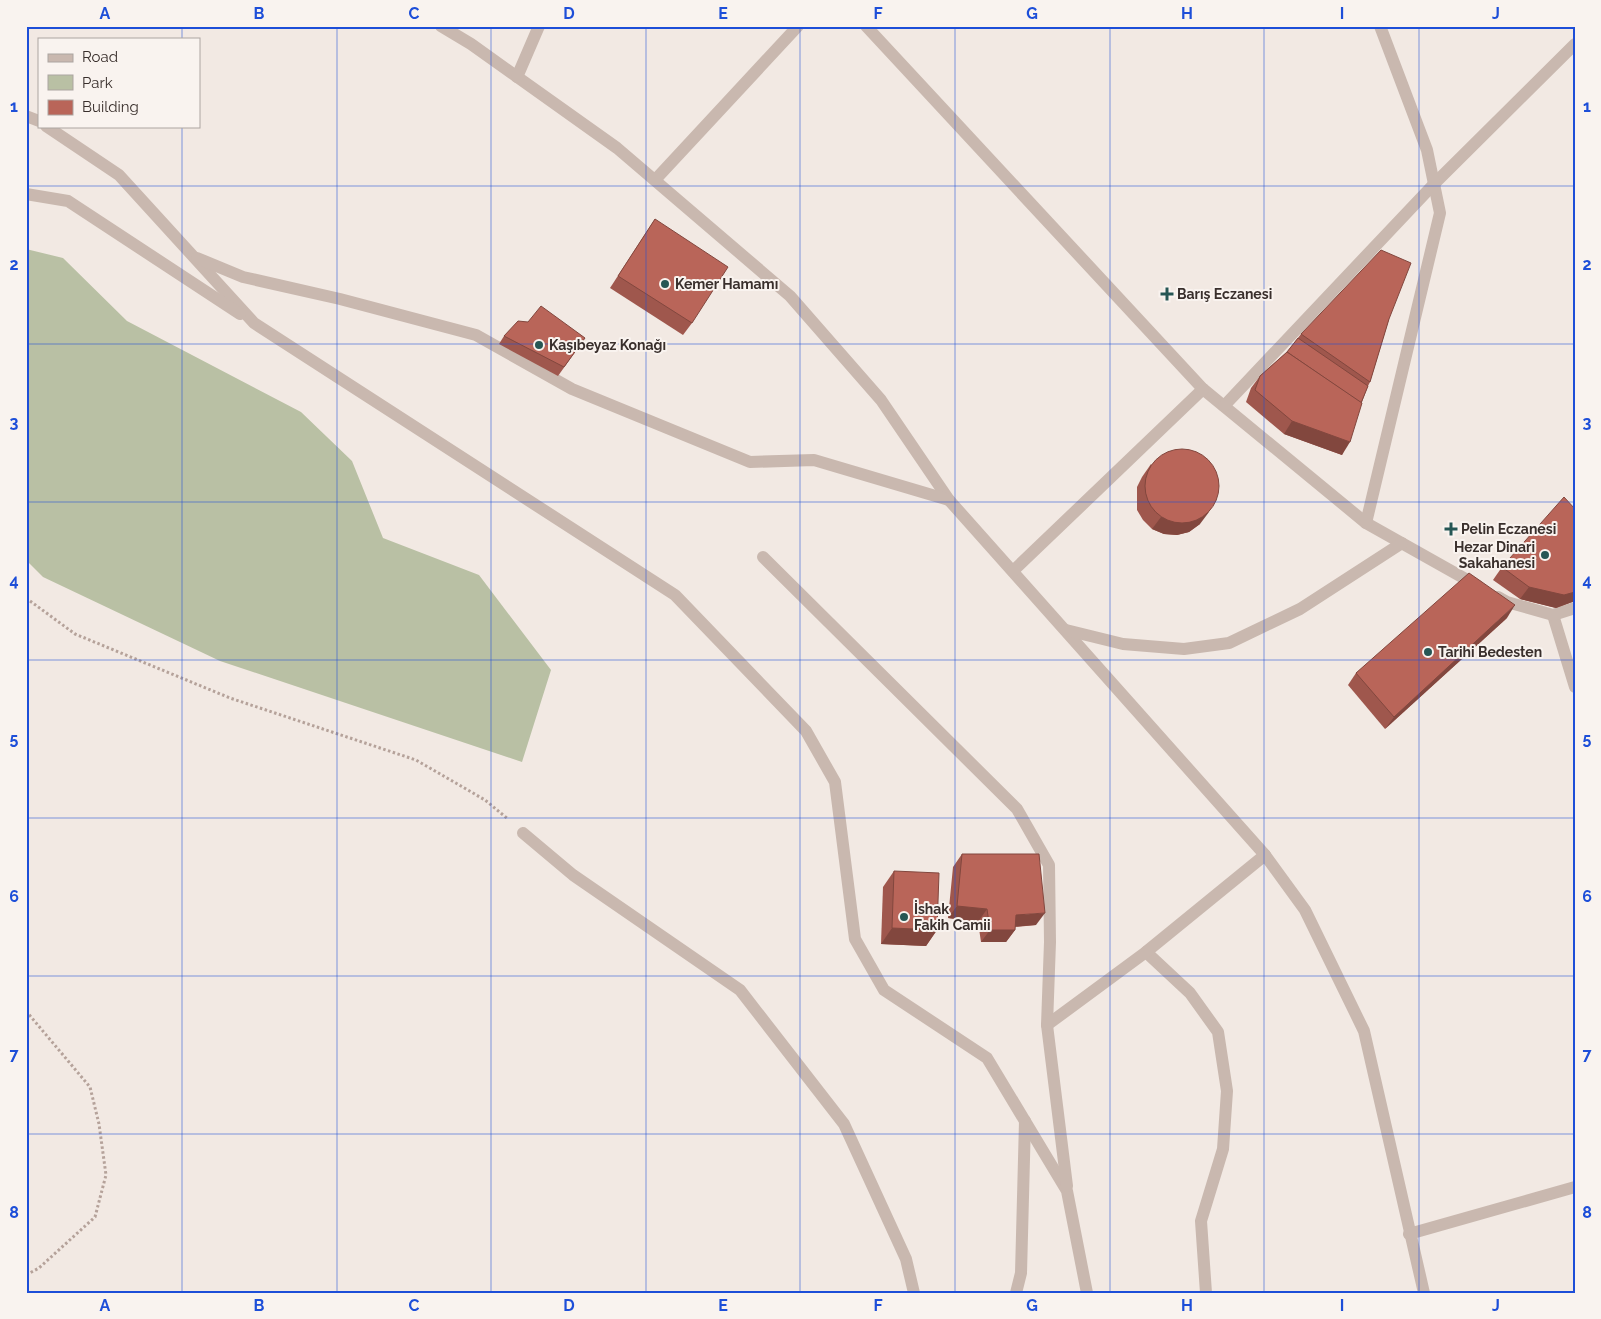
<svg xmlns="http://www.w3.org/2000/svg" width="1601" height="1319" viewBox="0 0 1601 1319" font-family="Raleway,sans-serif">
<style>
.green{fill:#b9c0a4}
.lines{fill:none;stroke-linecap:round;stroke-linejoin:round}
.path{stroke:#b5a29a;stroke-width:3;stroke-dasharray:2.5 2.5;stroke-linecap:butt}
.pedestrian{stroke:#c9b8af;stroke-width:12}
.minor{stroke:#c9b8af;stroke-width:12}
.wall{fill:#9f574d}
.shaded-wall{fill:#82473e}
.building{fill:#b96559;stroke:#82473e}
.grid{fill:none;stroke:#1d4ed8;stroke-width:1;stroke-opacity:0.55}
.poi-dot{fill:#265654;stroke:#f9f3ef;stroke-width:2}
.labels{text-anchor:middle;stroke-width:4;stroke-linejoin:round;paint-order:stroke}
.poi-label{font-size:14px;font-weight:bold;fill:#392f2c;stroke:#f9f3ef;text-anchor:start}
.neatline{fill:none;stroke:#1d4ed8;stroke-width:2}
.grid-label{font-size:16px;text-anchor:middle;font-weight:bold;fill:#1d4ed8}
</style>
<rect width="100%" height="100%" fill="#f2e9e3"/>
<path class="green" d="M 26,249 L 63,258 L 127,321 L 301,412 L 352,461 L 383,538 L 479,575 L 551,670 L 522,762 L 220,661 L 43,577 L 26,560 Z"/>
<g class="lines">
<g class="path">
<path d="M 26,598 L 75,634 L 230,698 L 416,760 L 485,800 L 508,819"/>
<path d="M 26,1011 L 90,1087 L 99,1124 L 106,1175 L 95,1217 L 39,1268 L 26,1275"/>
</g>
<path class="pedestrian" d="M 1553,615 L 1575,687"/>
<g class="minor">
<path d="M 441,26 L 471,44 L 617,148 L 790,296 L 881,400 L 949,500 L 1265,855 L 1305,910 L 1364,1031 L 1424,1293"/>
<path d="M 866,26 L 1203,389 L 1366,523 L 1478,586"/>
<path d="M 517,77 L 539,26"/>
<path d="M 26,116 L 39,121"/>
<path d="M 46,126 L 119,175 L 254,323 L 675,595 L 806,731 L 835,782 L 855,939 L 884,990 L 987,1058 L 1067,1191 L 1087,1293"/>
<path d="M 655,180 L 798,26"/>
<path d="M 26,194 L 68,201 L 240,314"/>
<path d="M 197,258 L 243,277 L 340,299 L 476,335 L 572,389 L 750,462 L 814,460 L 949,500"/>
<path d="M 1224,406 L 1434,184 L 1575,44"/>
<path d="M 1366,523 L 1440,213 L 1427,150 L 1380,26"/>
<path d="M 763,557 L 1017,809 L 1049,865 L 1050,942 L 1047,1025 L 1067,1186"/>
<path d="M 1013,571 L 1203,389"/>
<path d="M 1498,597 L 1507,602 L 1553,615 L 1575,608"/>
<path d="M 1066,630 L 1123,644 L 1184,649 L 1229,643 L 1300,609 L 1402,543"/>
<path d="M 523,833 L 573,875 L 740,990 L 844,1124 L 906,1259 L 914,1293"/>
<path d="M 1146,952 L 1190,993 L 1218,1032 L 1227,1091 L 1223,1149 L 1201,1221 L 1206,1293"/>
<path d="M 1047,1025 L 1146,952 L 1265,855"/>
<path d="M 1409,1234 L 1575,1187"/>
<path d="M 1016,1293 L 1021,1273 L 1025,1121"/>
</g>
</g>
<g class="wall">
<path d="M 655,219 L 692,323 L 683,335 L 610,288 Z"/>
<path d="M 1389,319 L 1370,382 L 1368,386 L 1342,455 L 1284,434 L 1246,402 L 1251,388 L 1260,376 L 1287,352 L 1301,334 Z"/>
<path d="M 504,336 L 585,338 L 558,376 L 499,344 Z"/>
<path d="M 1151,464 L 1200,524 L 1189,532 L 1177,535 L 1164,534 L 1152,529 L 1143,520 L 1137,510 L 1137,487 L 1142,477 Z"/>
<path d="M 1575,509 L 1575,601 L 1556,608 L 1520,599 L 1493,580 L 1502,567 Z"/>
<path d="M 1507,618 L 1385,729 L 1348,685 L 1356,673 Z"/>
<path d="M 962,854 L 1036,925 L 1015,927 L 1015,930 L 1006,942 L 981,942 L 978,922 L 948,918 L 953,867 Z"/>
<path d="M 894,871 L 937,930 L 926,946 L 881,944 L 883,887 Z"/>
</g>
<g class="shaded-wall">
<path d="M 1292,421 L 1350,442 L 1342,455 L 1284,434 Z"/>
<path d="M 1209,512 L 1200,524 L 1189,532 L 1177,535 L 1164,534 L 1152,529 L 1161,517 Z"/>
<path d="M 1529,587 L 1575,592 L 1575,601 L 1556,608 L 1520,599 Z"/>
<path d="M 1515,605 L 1507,618 L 1385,729 L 1394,717 Z"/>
<path d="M 957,906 L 987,909 L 978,922 L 948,918 Z"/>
<path d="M 1045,913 L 1036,925 L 1007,927 L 1016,915 Z"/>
<path d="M 892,928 L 937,930 L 926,946 L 881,944 Z"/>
<path d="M 990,930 L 1015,930 L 1006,942 L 981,942 Z"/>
</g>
<g class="building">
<path d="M 655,219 L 728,267 L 692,323 L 618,276 Z"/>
<path d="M 1381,250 L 1411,263 L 1389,319 L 1370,382 L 1301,334 Z"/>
<path d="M 541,306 L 585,338 L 564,367 L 504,336 L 518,321 L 528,322 Z"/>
<path d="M 1298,338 L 1368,386 L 1361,403 L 1287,352 Z"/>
<path d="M 1287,352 L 1362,403 L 1350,442 L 1292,421 L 1255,390 L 1260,376 Z"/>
<circle cx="1182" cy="486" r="37"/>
<path d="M 1564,497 L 1575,509 L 1575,592 L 1564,595 L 1529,587 L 1502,567 Z"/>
<path d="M 1469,573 L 1515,605 L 1394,717 L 1356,673 Z"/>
<path d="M 962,854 L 1039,854 L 1045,913 L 1016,915 L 1015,930 L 990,930 L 987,909 L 957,906 Z"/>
<path d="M 894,871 L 939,873 L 937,930 L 892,928 Z"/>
</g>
<path class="grid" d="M 182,26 L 182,39M 337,26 L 337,1293M 491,26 L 491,1293M 646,26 L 646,1293M 800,26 L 800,1293M 955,26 L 955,1293M 1110,26 L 1110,1293M 1264,26 L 1264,1293M 1419,26 L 1419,1293M 182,126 L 182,1293M 26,186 L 1575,186M 26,344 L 1575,344M 26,502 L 1575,502M 26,660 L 1575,660M 26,818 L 1575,818M 26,976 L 1575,976M 26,1134 L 1575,1134"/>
<g class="poi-dot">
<circle cx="665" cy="284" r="5"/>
<path d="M1164.5 286.5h5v5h5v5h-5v5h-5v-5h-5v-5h5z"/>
<circle cx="539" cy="345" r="5"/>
<path d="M1448.5 521.5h5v5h5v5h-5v5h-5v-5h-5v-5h5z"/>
<circle cx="1545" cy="555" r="5"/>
<circle cx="1428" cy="652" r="5"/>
<circle cx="904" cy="917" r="5"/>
</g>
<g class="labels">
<g class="poi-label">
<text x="675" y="289">Kemer Hamamı</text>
<text x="1177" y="299">Barış Eczanesi</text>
<text x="549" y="350">Kaşıbeyaz Konağı</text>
<text x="1461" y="534">Pelin Eczanesi</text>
<text x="1535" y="552" text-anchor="end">Hezar Dinari<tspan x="1535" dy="16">Sakahanesi</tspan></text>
<text x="1438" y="657">Tarihi Bedesten</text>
<text x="914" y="914">İshak<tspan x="914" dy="16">Fakih Camii</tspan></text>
</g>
</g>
<rect width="1601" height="1319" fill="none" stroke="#f9f3ef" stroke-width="55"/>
<rect x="38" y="38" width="162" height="90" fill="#f9f3ef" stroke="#aca5a1"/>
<rect x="48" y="54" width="25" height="8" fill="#c9b8af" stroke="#aca5a1"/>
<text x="82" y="62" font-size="15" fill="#392f2c">Road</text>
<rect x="48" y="75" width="25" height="15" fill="#b9c0a4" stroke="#aca5a1"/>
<text x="82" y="88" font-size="15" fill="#392f2c">Park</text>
<rect x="48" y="100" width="25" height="15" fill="#b96559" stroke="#aca5a1"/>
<text x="82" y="112" font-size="15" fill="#392f2c">Building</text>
<rect x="28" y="28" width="1546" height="1264" class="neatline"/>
<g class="grid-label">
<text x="105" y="19">A</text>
<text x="259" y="19">B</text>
<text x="414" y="19">C</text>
<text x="569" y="19">D</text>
<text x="723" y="19">E</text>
<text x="878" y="19">F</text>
<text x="1032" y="19">G</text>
<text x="1187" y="19">H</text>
<text x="1342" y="19">I</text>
<text x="1496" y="19">J</text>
<text x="14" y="112">1</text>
<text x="1587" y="112">1</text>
<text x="14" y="270">2</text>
<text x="1587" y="270">2</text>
<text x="14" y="428">3</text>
<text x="1587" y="428">3</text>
<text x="14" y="586">4</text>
<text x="1587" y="586">4</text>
<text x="14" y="744">5</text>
<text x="1587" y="744">5</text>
<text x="14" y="902">6</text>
<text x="1587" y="902">6</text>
<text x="14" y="1060">7</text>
<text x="1587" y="1060">7</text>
<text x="14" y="1218">8</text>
<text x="1587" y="1218">8</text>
<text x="105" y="1311">A</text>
<text x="259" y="1311">B</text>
<text x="414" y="1311">C</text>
<text x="569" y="1311">D</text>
<text x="723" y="1311">E</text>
<text x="878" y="1311">F</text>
<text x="1032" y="1311">G</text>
<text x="1187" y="1311">H</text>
<text x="1342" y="1311">I</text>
<text x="1496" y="1311">J</text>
</g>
</svg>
